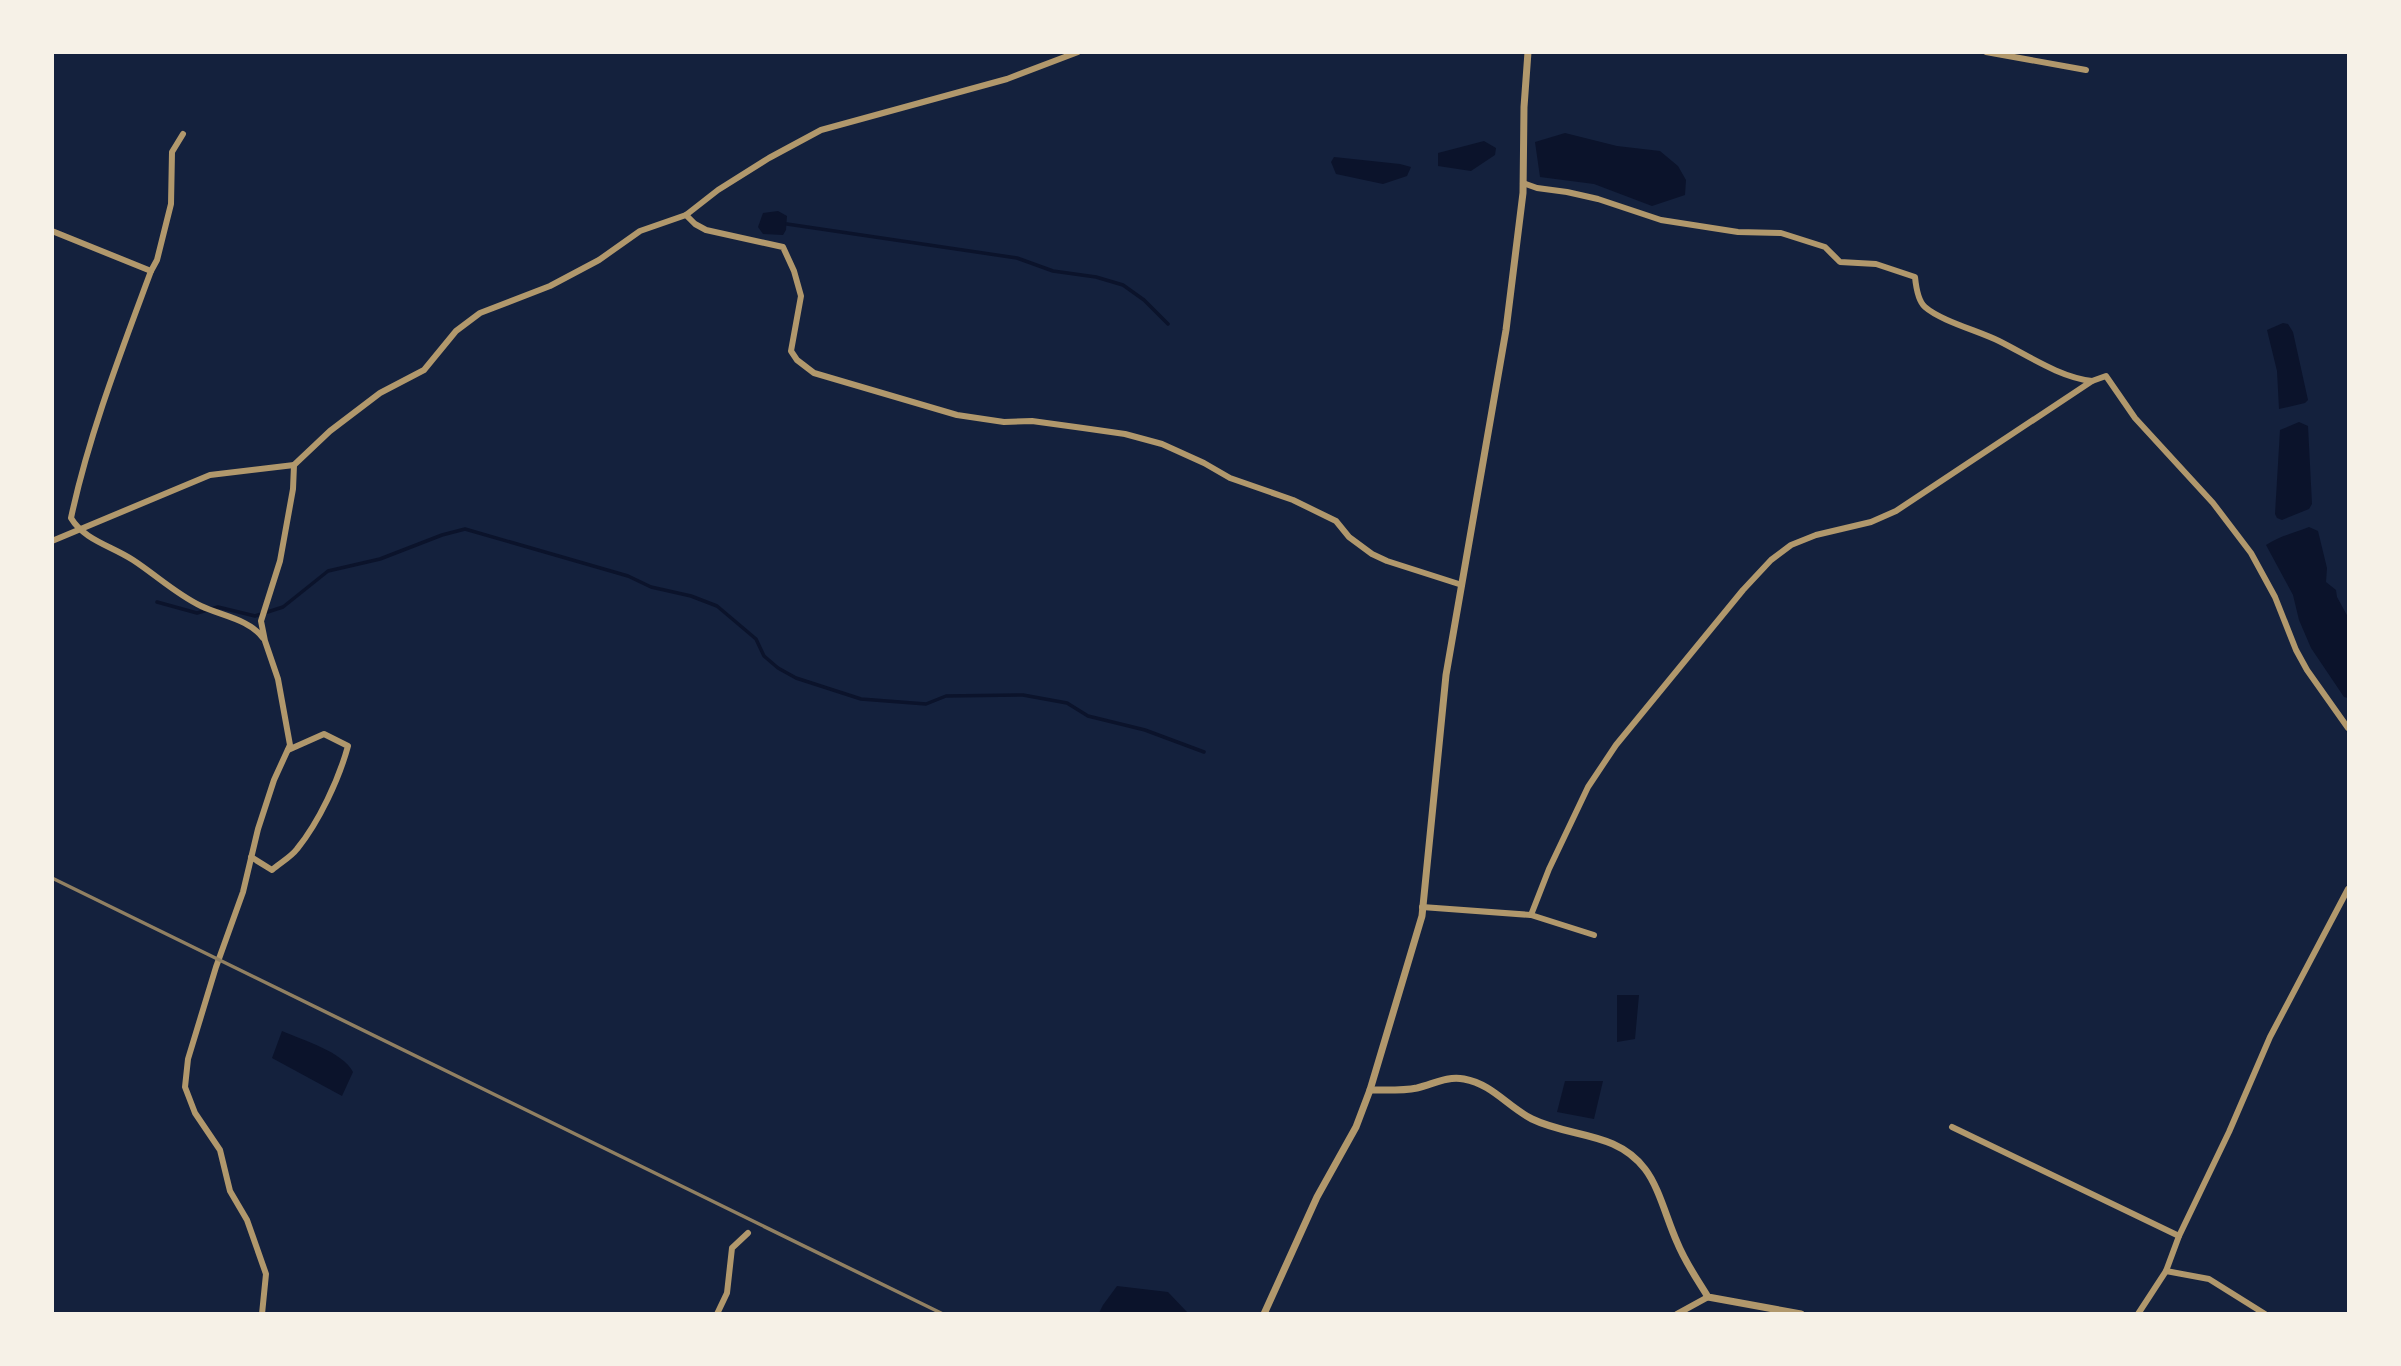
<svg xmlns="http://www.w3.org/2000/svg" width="2401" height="1366" viewBox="0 0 2401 1366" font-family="'Fira Sans',sans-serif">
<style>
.water{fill:#0b132b}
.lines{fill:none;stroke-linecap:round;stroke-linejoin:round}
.stream{stroke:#0b132b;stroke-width:3.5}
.minor{stroke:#b1986c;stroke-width:6}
.tertiary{stroke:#b1986c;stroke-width:7}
.rail{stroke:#918062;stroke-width:3.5}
</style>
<rect width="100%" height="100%" fill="#14213d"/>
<g class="water">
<path d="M 1565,133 L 1617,146 L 1660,151 L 1678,166 L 1686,180 L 1685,195 L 1652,206 L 1594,184 L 1540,177 L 1535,142 Z"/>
<path d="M 1484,141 L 1496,148 L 1495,155 L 1471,171 L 1438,166 L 1438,153 Z"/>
<path d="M 1334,157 L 1400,164 L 1411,167 L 1407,176 L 1383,184 L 1336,174 L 1331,162 Z"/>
<path d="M 778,211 L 787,216 L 786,230 L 783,235 L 763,234 L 758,227 L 763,213 Z"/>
<path d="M 2283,323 L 2288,324 L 2293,332 L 2308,400 L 2305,403 L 2279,409 L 2277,371 L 2267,330 Z"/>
<path d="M 2299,422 L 2308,426 L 2312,504 L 2309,509 L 2282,520 L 2277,518 L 2275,514 L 2280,430 Z"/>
<path d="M 2309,527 L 2318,531 L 2327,568 L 2326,582 L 2336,590 L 2337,597 L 2348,617 L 2348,698 L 2344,697 L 2311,648 L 2299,620 L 2293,595 L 2266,545 C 2280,536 2294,533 2309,527 Z"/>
<path d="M 1617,995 L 1639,995 L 1635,1039 L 1617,1042 Z"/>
<path d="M 282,1031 C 303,1040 343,1052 353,1072 L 342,1096 L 272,1058 Z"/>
<path d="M 1565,1081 L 1603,1081 L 1594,1119 L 1557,1112 Z"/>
<path d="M 1117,1286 L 1168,1292 L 1188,1313 L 1099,1313 L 1103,1305 Z"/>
</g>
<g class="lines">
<g class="stream">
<path d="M 787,224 L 1017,258 L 1053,271 L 1096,277 L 1123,285 L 1144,300 L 1168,324"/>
<path d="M 157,602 L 197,613 L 218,607 L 255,616 L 283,607 L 328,571 L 380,559 L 442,535 L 465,529 L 628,576 L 651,587 L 691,596 L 717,606 L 756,639 L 764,656 L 778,668 L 796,678 L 861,699 L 926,704 L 946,696 L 1023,695 L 1067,703 L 1088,716 L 1145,730 L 1204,752"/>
</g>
<g class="minor">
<path d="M 1986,52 L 2086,70"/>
<path d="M 1523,183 L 1537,188 L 1567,192 L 1598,199 L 1661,220 L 1738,232 L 1781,233 L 1825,247 L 1840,262 L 1876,264 L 1915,277 C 1916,287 1918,301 1925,307 C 1941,321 1979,331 1999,341 C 2029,356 2059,377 2092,381"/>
<path d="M 686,215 L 695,224 L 706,230 L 783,247 L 794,271 L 801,296 L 791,351 L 797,360 L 814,373 L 957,415 L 1004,422 L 1032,421 L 1083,428 L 1125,434 L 1162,444 L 1204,463 L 1230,478 L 1293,500 L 1336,521 L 1349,537 L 1372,554 L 1387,561 L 1462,585"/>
<path d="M 52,231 L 151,271 C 121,352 89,434 71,518 C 84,540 112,546 133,560 C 156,575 176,594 201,606 C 222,616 249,619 263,638"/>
<path d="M 151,271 L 157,260 L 171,204 L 172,152 L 183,134"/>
<path d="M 52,541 L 210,475 L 294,465"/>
<path d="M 251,857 L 272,870 C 280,863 291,857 297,849 C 319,822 339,779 348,746 L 324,734 L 288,750"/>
<path d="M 1422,907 L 1531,915 L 1594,935"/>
<path d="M 1531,915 L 1549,869 L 1588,787 L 1616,745 L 1743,590 L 1771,560 L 1791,545 L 1816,535 L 1871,522 L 1896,511 L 2092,381 L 2106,376 L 2135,418 L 2213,503 L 2251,553 L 2275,597 L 2296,650 L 2307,670 L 2348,728"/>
<path d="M 1952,1127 L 2179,1236"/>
<path d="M 2166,1271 L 2209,1279 L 2265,1314"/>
<path d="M 262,1314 L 266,1274 L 247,1220 L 230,1191 L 220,1150 L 195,1113 L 185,1087 L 188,1059 L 216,967 L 243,892 L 258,829 L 274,780 L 290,745 L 278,679 L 265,641 L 261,621 L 280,561 L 293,489 L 294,465 L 330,431 L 380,393 L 424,370 L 456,331 L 480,313 L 550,286 L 599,260 L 640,231 L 686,215 L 718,190 L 769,158 L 821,130 L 1007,79 L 1078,52"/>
<path d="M 717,1314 L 727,1293 L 732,1248 L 748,1233"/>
<path d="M 1677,1314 L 1708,1297"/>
<path d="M 2138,1314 L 2166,1271 L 2179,1236 L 2229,1132 L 2270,1037 L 2348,889"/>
</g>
<g class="tertiary">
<path d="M 1370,1090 C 1385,1090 1402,1091 1417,1088 C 1434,1084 1446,1076 1464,1079 C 1492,1084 1508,1107 1532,1119 C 1571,1138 1616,1131 1645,1169 C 1659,1187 1667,1220 1677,1242 C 1685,1262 1697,1279 1708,1297 L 1801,1314"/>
<path d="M 1264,1314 L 1317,1197 L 1356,1127 L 1370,1090 L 1422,916 L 1446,675 L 1506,330 L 1523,193 L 1524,107 L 1528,52"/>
</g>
<path class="rail" d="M 52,878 L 943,1314"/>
</g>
<rect width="2401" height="1366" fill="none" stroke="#f6f1e7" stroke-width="108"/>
</svg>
